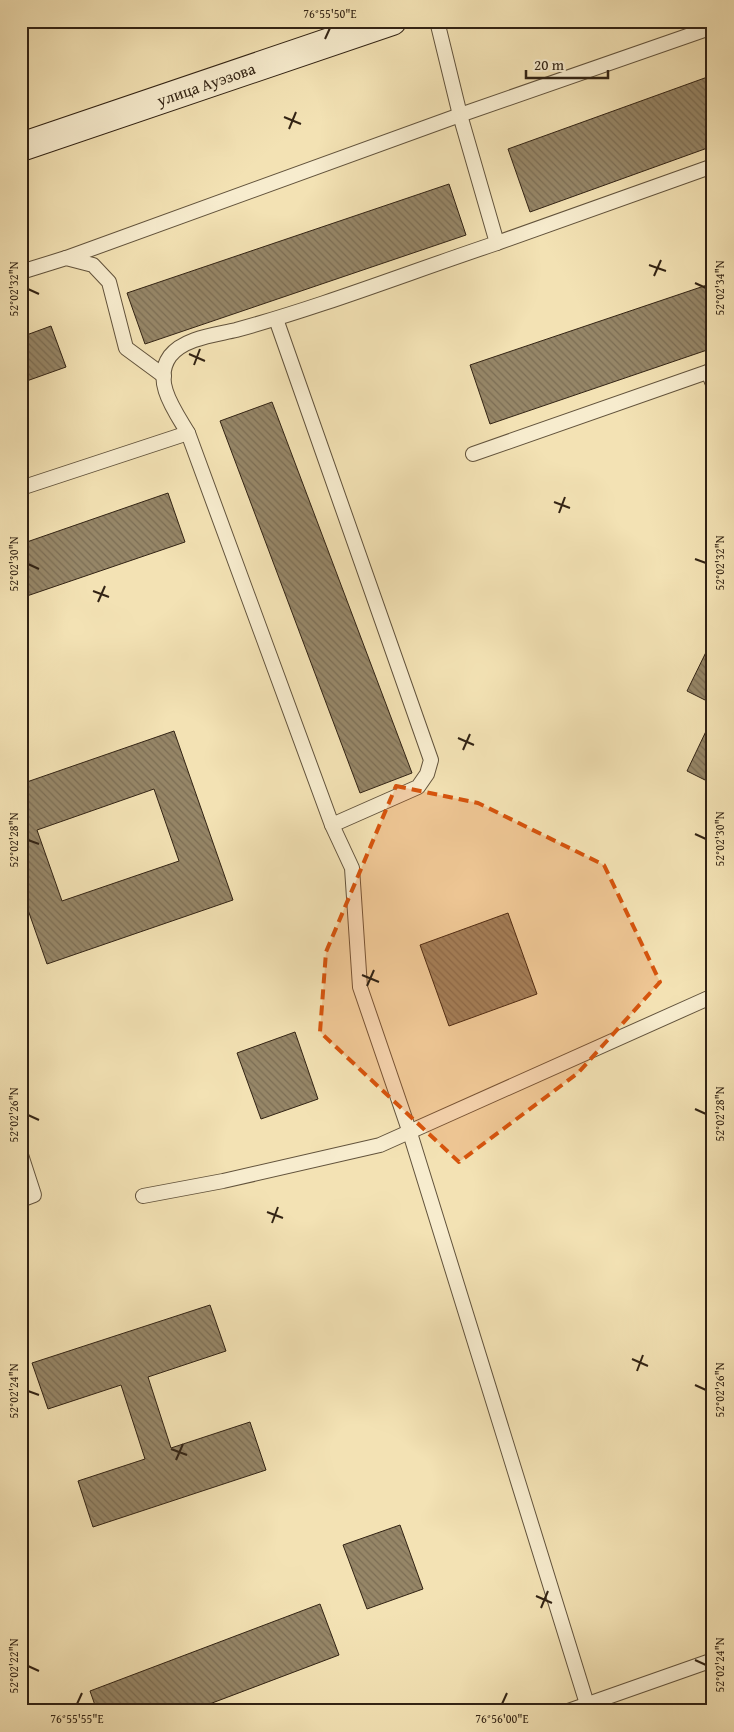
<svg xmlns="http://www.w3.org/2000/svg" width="734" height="1732" viewBox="0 0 734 1732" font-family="'Gentium Book Plus',serif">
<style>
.building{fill:url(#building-back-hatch);stroke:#322314;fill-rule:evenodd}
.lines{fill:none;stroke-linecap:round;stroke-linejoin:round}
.lane-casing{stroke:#62533c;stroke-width:16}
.secondary-casing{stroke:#322314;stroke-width:30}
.lane{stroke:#f7ecce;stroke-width:14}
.secondary{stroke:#f7ecce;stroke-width:28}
.marked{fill:#d6540d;fill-opacity:0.2;stroke:#d6540d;stroke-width:4;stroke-dasharray:10 6;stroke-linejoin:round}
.ticks{fill:none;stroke:#322314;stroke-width:2}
.labels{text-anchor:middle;stroke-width:4;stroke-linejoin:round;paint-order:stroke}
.street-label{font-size:16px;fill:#322314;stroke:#f7ecce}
.neatline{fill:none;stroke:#322314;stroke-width:2}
.ticks-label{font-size:12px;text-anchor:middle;fill:#322314}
</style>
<defs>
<pattern id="building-back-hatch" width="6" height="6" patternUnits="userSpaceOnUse" patternTransform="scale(1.25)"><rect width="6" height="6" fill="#968667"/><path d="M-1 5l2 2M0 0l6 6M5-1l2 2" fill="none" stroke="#7b6d54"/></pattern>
</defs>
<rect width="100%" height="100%" fill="#f3e2b4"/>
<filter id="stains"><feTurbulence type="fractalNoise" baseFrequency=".004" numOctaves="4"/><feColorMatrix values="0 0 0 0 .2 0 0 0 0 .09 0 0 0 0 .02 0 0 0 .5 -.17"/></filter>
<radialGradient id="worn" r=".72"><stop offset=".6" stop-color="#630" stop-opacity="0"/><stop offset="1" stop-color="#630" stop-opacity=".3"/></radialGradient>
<g class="building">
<path d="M 713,75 L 713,146 L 530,212 L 508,149 Z"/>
<path d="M 449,184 L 466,235 L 145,344 L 127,293 Z"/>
<path d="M 713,283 L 713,348 L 490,424 L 470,365 Z"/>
<path d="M 51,326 L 66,367 L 21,383 L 21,337 Z"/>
<path d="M 272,402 L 412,773 L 360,793 L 220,421 Z"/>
<path d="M 168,493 L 185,542 L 21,598 L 21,544 Z"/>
<path d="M 711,642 L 713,643 L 713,704 L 687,691 Z"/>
<path d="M 708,727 L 713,729 L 713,784 L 687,771 Z"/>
<path d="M 174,731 L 233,900 L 47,964 L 21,890 L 21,784 ZM 154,789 L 179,861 L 62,901 L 37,830 Z"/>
<path d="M 508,913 L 537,994 L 449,1026 L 420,945 Z"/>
<path d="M 295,1032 L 318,1099 L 261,1119 L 237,1053 Z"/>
<path d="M 210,1305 L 226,1351 L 148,1377 L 171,1448 L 250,1422 L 266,1470 L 93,1527 L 78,1481 L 145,1459 L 121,1385 L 48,1409 L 32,1363 Z"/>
<path d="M 400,1525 L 423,1589 L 367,1609 L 343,1545 Z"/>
<path d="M 320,1604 L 339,1655 L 191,1711 L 97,1711 L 90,1691 Z"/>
</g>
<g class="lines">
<defs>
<g id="lane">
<path d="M 437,21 L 460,115 L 497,243 C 410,272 324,306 236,330 C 215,335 184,338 170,356 C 152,381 175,411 188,433 L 332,825 L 352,868 L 360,987 L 410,1133 L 587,1704"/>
<path d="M 497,243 L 713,166"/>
<path d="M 66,258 L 460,115 L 713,27"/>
<path d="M 21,272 L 66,258 L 93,265 L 109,282 L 126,348 L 164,376"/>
<path d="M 276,319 L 431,760 L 427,774 L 418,787 L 332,825"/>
<path d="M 708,372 L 713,384"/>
<path d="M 473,454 L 713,370"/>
<path d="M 21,488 L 188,433"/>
<path d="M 21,1155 L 34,1195 L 21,1200"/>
<path d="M 143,1196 L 223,1181 L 380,1145 L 713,996"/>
<path d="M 568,1711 L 713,1660"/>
</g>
<path id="secondary" d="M 21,147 L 392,21"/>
</defs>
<use href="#lane" class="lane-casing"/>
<use href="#secondary" class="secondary-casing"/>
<use href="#lane" class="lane"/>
<use href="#secondary" class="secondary"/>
</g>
<path class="marked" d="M 396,786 L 478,803 L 604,865 L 660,982 L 578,1073 L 459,1162 L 320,1032 L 326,952 Z"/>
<path class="ticks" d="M 325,39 L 330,28M 284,117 L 301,124M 289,129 L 296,112M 649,265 L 666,271M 654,276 L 661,260M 695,283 L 706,288M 28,289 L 39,294M 189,354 L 205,361M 194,365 L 200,349M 554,502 L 570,508M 559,513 L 565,497M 695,559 L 706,563M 28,564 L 39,569M 93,591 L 109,597M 98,602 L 105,586M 458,738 L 474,745M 463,750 L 470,734M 695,834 L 706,839M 28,840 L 39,844M 362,975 L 379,982M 367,986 L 374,970M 695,1109 L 706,1114M 28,1115 L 39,1120M 267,1212 L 283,1218M 272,1223 L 278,1207M 632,1359 L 648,1366M 637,1371 L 643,1355M 695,1385 L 706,1390M 28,1391 L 39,1395M 171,1449 L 187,1455M 176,1460 L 183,1444M 536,1596 L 552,1603M 541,1608 L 548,1591M 695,1660 L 706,1665M 28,1666 L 39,1671M 77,1704 L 82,1693M 502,1704 L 507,1693"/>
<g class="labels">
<g class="street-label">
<text transform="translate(206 84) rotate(-19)" y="6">улица Ауэзова</text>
</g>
</g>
<rect width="734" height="1732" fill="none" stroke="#f3e2b4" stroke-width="55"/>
<path d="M526 70v8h82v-8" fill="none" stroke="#322314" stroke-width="2.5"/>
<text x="534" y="70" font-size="15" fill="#322314" stroke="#f7ecce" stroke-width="4" paint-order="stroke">20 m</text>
<rect x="28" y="28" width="678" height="1676" class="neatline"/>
<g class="ticks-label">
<text x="330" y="18">76°55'50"E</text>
<text transform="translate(720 288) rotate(-90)" y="4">52°02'34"N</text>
<text transform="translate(14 289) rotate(-90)" y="4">52°02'32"N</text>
<text transform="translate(720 563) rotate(-90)" y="4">52°02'32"N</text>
<text transform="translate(14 564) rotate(-90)" y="4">52°02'30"N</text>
<text transform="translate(720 839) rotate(-90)" y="4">52°02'30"N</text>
<text transform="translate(14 840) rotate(-90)" y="4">52°02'28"N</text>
<text transform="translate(720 1114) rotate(-90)" y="4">52°02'28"N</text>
<text transform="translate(14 1115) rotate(-90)" y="4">52°02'26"N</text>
<text transform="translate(720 1390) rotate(-90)" y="4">52°02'26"N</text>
<text transform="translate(14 1391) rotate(-90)" y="4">52°02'24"N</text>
<text transform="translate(720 1665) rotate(-90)" y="4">52°02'24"N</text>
<text transform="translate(14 1666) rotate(-90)" y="4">52°02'22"N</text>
<text x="77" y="1723">76°55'55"E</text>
<text x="502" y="1723">76°56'00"E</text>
</g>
<rect width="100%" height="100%" filter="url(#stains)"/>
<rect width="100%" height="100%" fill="url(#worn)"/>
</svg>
